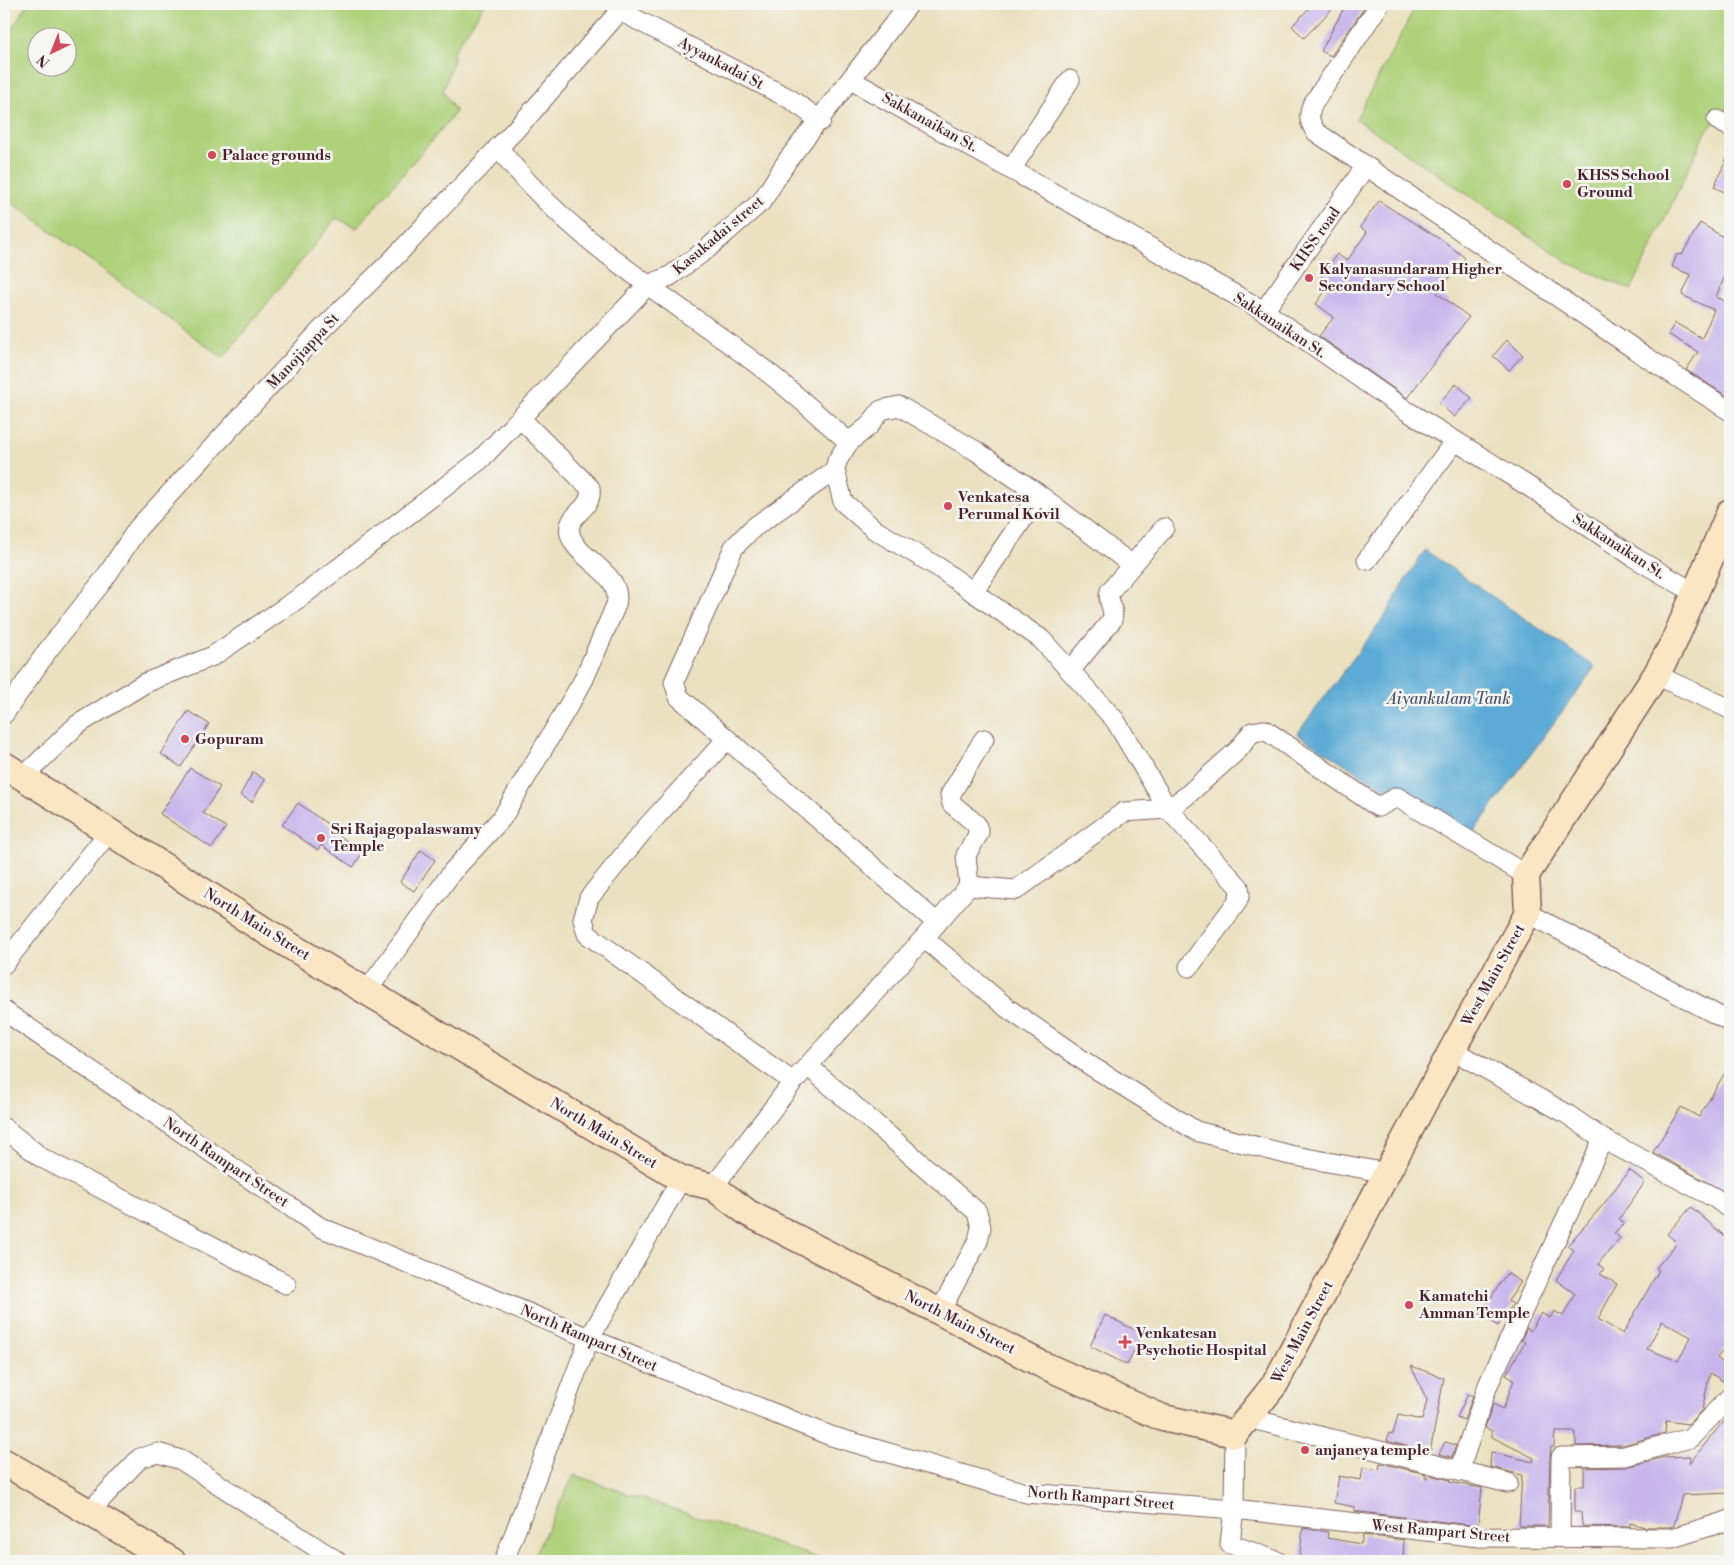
<svg xmlns="http://www.w3.org/2000/svg" width="1734" height="1565" viewBox="0 0 1734 1565" font-family="'Libre Bodoni',serif">
<style>
.green{fill:#aed17a;stroke:#7c7852;fill-rule:evenodd}
.water{fill:#5cabd6;stroke:#536580}
.building{fill:#c7b5ec;fill-rule:evenodd}
.lines{fill:none;stroke-linecap:round;stroke-linejoin:round}
.street-casing{stroke:#82635f;stroke-width:21}
.secondary-casing{stroke:#82635f;stroke-width:29}
.street{stroke:#fff;stroke-width:19}
.secondary{stroke:#fbe6c4;stroke-width:26}
.poi-dot{fill:#d1495b;stroke:#f6f6f2;stroke-width:2}
.labels{text-anchor:middle;stroke-width:5;stroke-linejoin:round;paint-order:stroke}
.street-label{font-size:15px;fill:#4a1f2b;stroke:#f6f6f2}
.poi-label{font-size:15px;font-weight:bold;fill:#4a1f2b;stroke:#f6f6f2;text-anchor:start}
.water-label{font-size:16px;font-style:italic;fill:#51576f;stroke:#f6f6f2}
</style>
<rect width="100%" height="100%" fill="#f6f6f2"/>
<filter id="ink" filterUnits="userSpaceOnUse"><feTurbulence type="fractalNoise" baseFrequency=".02" numOctaves="2"/><feDisplacementMap in="SourceGraphic" scale="10" xChannelSelector="R" yChannelSelector="G"/><feConvolveMatrix kernelMatrix="1 2 1 2 8 2 1 2 1" color-interpolation-filters="sRGB"/></filter>
<filter id="wash" filterUnits="userSpaceOnUse"><feTurbulence type="fractalNoise" baseFrequency=".0096" numOctaves="4" result="noise"/><feDisplacementMap in="SourceGraphic" scale="20" xChannelSelector="R" yChannelSelector="G"/><feGaussianBlur stdDeviation="1.12" result="paint"/><feColorMatrix in="noise" values="0 0 0 0 0 0 0 0 0 0 0 0 0 0 0 0 0 1.4 0 .05"/><feComposite in="paint" operator="in"/></filter>
<g filter="url(#wash)">
<rect width="100%" height="100%" fill="#ebe1c0"/>
<g class="green">
<path d="M 28,4 L 485,4 L 452,54 L 455,56 L 443,91 L 456,112 L 357,228 L 336,218 L 223,358 L 4,197 L 4,40 ZM 38,38 L 68,38 L 68,68 L 38,68 Z"/>
<path d="M 1417,4 L 1730,4 L 1730,105 L 1706,132 L 1631,290 L 1567,262 L 1356,119 Z"/>
<path d="M 574,1475 L 821,1559 L 835,1561 L 531,1561 Z"/>
</g>
<path class="water" d="M 1425,550 L 1595,667 L 1467,841 L 1297,734 L 1388,612 L 1402,585 Z"/>
<g id="blocks">
<g class="building">
<path d="M 1313,4 L 1337,4 L 1304,38 L 1292,26 Z"/>
<path d="M 1346,4 L 1367,4 L 1331,56 L 1321,51 Z"/>
<path d="M 1730,151 L 1730,195 L 1714,187 Z"/>
<path d="M 1379,201 L 1446,243 L 1465,258 L 1437,293 L 1469,317 L 1407,398 L 1319,336 L 1334,317 L 1316,304 L 1331,283 L 1321,276 L 1337,254 L 1347,261 L 1367,232 L 1360,227 Z"/>
<path d="M 1700,223 L 1730,241 L 1730,264 L 1716,297 L 1730,303 L 1730,398 L 1686,370 L 1698,352 L 1668,334 L 1675,323 L 1702,338 L 1714,310 L 1682,295 L 1691,275 L 1672,267 L 1677,254 L 1682,255 Z"/>
<path d="M 1507,340 L 1523,355 L 1509,370 L 1493,356 Z"/>
<path d="M 1456,384 L 1472,398 L 1454,417 L 1439,403 Z"/>
<path d="M 188,711 L 209,724 L 181,767 L 161,754 Z"/>
<path d="M 190,768 L 220,787 L 203,813 L 226,827 L 212,848 L 160,814 Z"/>
<path d="M 253,772 L 265,780 L 252,802 L 240,795 Z"/>
<path d="M 298,803 L 333,828 L 331,830 L 363,852 L 353,867 L 321,845 L 318,850 L 282,825 Z"/>
<path d="M 421,850 L 435,860 L 414,891 L 400,882 Z"/>
<path d="M 1730,1064 L 1730,1195 L 1653,1152 L 1681,1107 L 1699,1117 Z"/>
<path d="M 1629,1170 L 1645,1182 L 1619,1219 L 1624,1223 L 1614,1233 L 1620,1238 L 1598,1264 L 1604,1269 L 1600,1274 L 1617,1284 L 1598,1319 L 1623,1334 L 1659,1270 L 1656,1268 L 1677,1243 L 1667,1234 L 1691,1207 L 1730,1241 L 1730,1341 L 1717,1358 L 1730,1368 L 1730,1386 L 1710,1373 L 1702,1410 L 1688,1424 L 1666,1421 L 1665,1433 L 1623,1445 L 1576,1446 L 1576,1432 L 1555,1432 L 1554,1447 L 1551,1447 L 1550,1457 L 1548,1526 L 1519,1526 L 1522,1475 L 1490,1467 L 1491,1452 L 1533,1462 L 1534,1458 L 1492,1437 L 1492,1431 L 1485,1428 L 1493,1404 L 1503,1409 L 1514,1380 L 1506,1375 L 1525,1342 L 1521,1340 L 1527,1328 L 1530,1331 L 1541,1313 L 1550,1318 L 1554,1311 L 1563,1316 L 1575,1294 L 1556,1280 L 1574,1250 L 1567,1246 L 1603,1205 ZM 1662,1321 L 1691,1337 L 1678,1361 L 1647,1349 Z"/>
<path d="M 1507,1273 L 1521,1282 L 1508,1301 L 1513,1304 L 1498,1326 L 1480,1314 Z"/>
<path d="M 1105,1315 L 1143,1334 L 1127,1365 L 1090,1346 Z"/>
<path d="M 1411,1366 L 1444,1378 L 1430,1452 L 1387,1441 L 1389,1433 L 1393,1434 L 1398,1415 L 1422,1420 L 1427,1400 Z"/>
<path d="M 1468,1394 L 1473,1396 L 1464,1420 L 1457,1417 Z"/>
<path d="M 1730,1413 L 1730,1493 L 1682,1495 L 1674,1525 L 1670,1527 L 1645,1527 L 1630,1523 L 1630,1527 L 1582,1526 L 1581,1512 L 1575,1512 L 1575,1486 L 1584,1486 L 1584,1468 L 1625,1467 L 1665,1457 L 1691,1456 L 1689,1464 Z"/>
<path d="M 1445,1442 L 1456,1445 L 1452,1457 L 1439,1454 Z"/>
<path d="M 1380,1463 L 1426,1474 L 1425,1478 L 1427,1479 L 1429,1475 L 1450,1480 L 1449,1482 L 1482,1488 L 1478,1526 L 1361,1512 L 1355,1511 L 1355,1507 L 1334,1503 L 1339,1476 L 1361,1480 L 1363,1467 L 1379,1470 Z"/>
<path d="M 1303,1528 L 1328,1532 L 1327,1538 L 1361,1544 L 1363,1535 L 1404,1540 L 1403,1561 L 1299,1561 Z"/>
</g>
</g>
</g>
<g filter="url(#ink)">
<use href="#blocks" fill-opacity="0" stroke="#82635f" stroke-width="1"/>
<g class="lines">
<defs>
<g id="street">
<path d="M 1380,4 L 1312,105 C 1308,116 1309,122 1316,132 L 1646,357 L 1730,411"/>
<path d="M 618,10 L 790,99 L 821,121"/>
<path d="M 851,80 L 1264,311 L 1407,411 L 1536,491 L 1635,558 L 1695,593"/>
<path d="M 1717,120 L 1730,127"/>
<path d="M 498,147 C 571,243 678,302 771,375 C 798,396 823,420 849,442 L 869,426 L 881,410 L 899,406 L 976,451 L 1037,493 L 1027,513 L 973,592 L 1041,639 L 1115,720 L 1168,809 L 1239,887 L 1240,894 L 1237,902 L 1189,967"/>
<path d="M 1012,168 L 1070,80"/>
<path d="M 1264,311 L 1365,167"/>
<path d="M 849,442 L 837,461 L 835,470 L 843,502 L 875,530 L 938,567 L 973,592"/>
<path d="M 1037,493 L 1132,565"/>
<path d="M 1367,560 L 1455,441"/>
<path d="M 1070,671 L 1112,620 C 1116,609 1106,602 1110,591 L 1164,528"/>
<path d="M 1656,675 L 1730,709"/>
<path d="M 4,714 L 48,650 L 105,578 L 138,528 L 323,328 L 393,259 L 530,114 L 618,13 L 619,4"/>
<path d="M 727,739 L 679,697 L 674,682 L 734,547 L 753,528 L 835,470"/>
<path d="M 23,777 L 77,725 L 145,683 L 213,656 L 302,596 L 480,460 L 648,285 L 670,276 L 707,249 L 762,201 L 787,161 L 909,4"/>
<path d="M 969,886 L 966,855 L 979,833 L 976,824 L 952,804 L 950,795 L 984,739"/>
<path d="M 1528,913 L 1730,1022"/>
<path d="M 924,938 L 1007,1008 L 1091,1066 L 1196,1131 L 1290,1155 L 1387,1173"/>
<path d="M 4,964 L 109,832"/>
<path d="M 367,991 L 452,872 L 502,818 L 583,681 L 616,605 C 624,572 577,561 570,534 C 565,514 594,510 590,488 L 521,419"/>
<path d="M 4,1011 L 320,1227 L 688,1379 L 831,1436 L 1026,1493 L 1234,1509 L 1235,1434"/>
<path d="M 1452,1050 L 1567,1114 L 1603,1139 L 1715,1198 L 1730,1209"/>
<path d="M 808,1066 L 977,1212 L 981,1227 L 978,1241 L 939,1313"/>
<path d="M 793,1082 L 587,934 L 583,919 L 589,898 L 643,831 L 727,739 L 937,923"/>
<path d="M 4,1128 L 42,1158 L 286,1284"/>
<path d="M 713,1187 L 793,1082 L 924,938 L 969,886 L 1016,890 L 1124,812 L 1168,809 L 1185,797 L 1238,750 L 1252,732 L 1265,730 L 1378,807 L 1397,797 L 1526,875"/>
<path d="M 1248,1418 L 1508,1483"/>
<path d="M 1459,1471 L 1488,1385 L 1603,1139"/>
<path d="M 89,1512 L 140,1458 L 158,1453 L 181,1460 L 337,1561"/>
<path d="M 1560,1537 L 1561,1457 L 1625,1456 L 1690,1438 L 1730,1397"/>
<path d="M 504,1561 L 589,1339 L 681,1179"/>
<path d="M 1277,1561 L 1230,1544 L 1234,1509 L 1479,1537 L 1672,1538 L 1730,1520"/>
</g>
<g id="secondary">
<path d="M 4,765 L 267,932 L 681,1179 L 713,1187 L 748,1213 L 1041,1364 L 1163,1418 L 1235,1434 L 1275,1384 L 1452,1050 L 1528,913 L 1526,875 L 1656,675 L 1673,644 L 1730,512"/>
<path d="M 4,1462 L 172,1561"/>
</g>
</defs>
<use href="#street" class="street-casing"/>
<use href="#secondary" class="secondary-casing"/>
<use href="#street" class="street"/>
<use href="#secondary" class="secondary"/>
</g>
</g>
<g class="poi-dot">
<circle cx="212" cy="155" r="5"/>
<circle cx="1567" cy="184" r="5"/>
<circle cx="1309" cy="278" r="5"/>
<circle cx="948" cy="506" r="5"/>
<circle cx="185" cy="739" r="5"/>
<circle cx="321" cy="838" r="5"/>
<circle cx="1409" cy="1305" r="5"/>
<path d="M1122.5 1334.5h5v5h5v5h-5v5h-5v-5h-5v-5h5z"/>
<circle cx="1305" cy="1450" r="5"/>
</g>
<g class="labels">
<g class="street-label">
<text transform="translate(721 63) rotate(28)" y="5">Ayyankadai St</text>
<text transform="translate(930 122) rotate(29)" y="5">Sakkanaikan St.</text>
<text transform="translate(718 235) rotate(-40)" y="5">Kasukadai street</text>
<text transform="translate(1315 239) rotate(-55)" y="5">KHSS road</text>
<text transform="translate(1280 325) rotate(33)" y="5">Sakkanaikan St.</text>
<text transform="translate(303 351) rotate(-47)" y="5">Manojiappa St</text>
<text transform="translate(1619 546) rotate(33)" y="5">Sakkanaikan St.</text>
<text transform="translate(257 924) rotate(32)" y="5">North Main Street</text>
<text transform="translate(1493 975) rotate(-61)" y="5">West Main Street</text>
<text transform="translate(604 1133) rotate(31)" y="5">North Main Street</text>
<text transform="translate(226 1162) rotate(34)" y="5">North Rampart Street</text>
<text transform="translate(960 1322) rotate(27)" y="5">North Main Street</text>
<text transform="translate(1302 1332) rotate(-62)" y="5">West Main Street</text>
<text transform="translate(589 1338) rotate(23)" y="5">North Rampart Street</text>
<text transform="translate(1101 1498) rotate(5)" y="5">North Rampart Street</text>
<text transform="translate(1441 1531) rotate(5)" y="5">West Rampart Street</text>
</g>
<g class="poi-label">
<text x="222" y="160">Palace grounds</text>
<text x="1577" y="180">KHSS School<tspan x="1577" dy="17">Ground</tspan></text>
<text x="1319" y="274">Kalyanasundaram Higher<tspan x="1319" dy="17">Secondary School</tspan></text>
<text x="958" y="502">Venkatesa<tspan x="958" dy="17">Perumal Kovil</tspan></text>
<text x="195" y="744">Gopuram</text>
<text x="331" y="834">Sri Rajagopalaswamy<tspan x="331" dy="17">Temple</tspan></text>
<text x="1419" y="1301">Kamatchi<tspan x="1419" dy="17">Amman Temple</tspan></text>
<text x="1136" y="1338">Venkatesan<tspan x="1136" dy="17">Psychotic Hospital</tspan></text>
<text x="1315" y="1455">anjaneya temple</text>
</g>
<g class="water-label">
<text x="1449" y="704">Aiyankulam Tank</text>
</g>
</g>
<rect width="1734" height="1565" fill="none" stroke="#f6f6f2" stroke-width="20"/>
<g transform="translate(52 52) rotate(223)"><circle r="24" fill="#f6f6f2" stroke="#b1a0a2"/>
<path d="M0-4L9 19L0 12L-9 19Z" fill="#d1495b"/>
<text y="-8" font-size="14" font-weight="bold" text-anchor="middle" fill="#4a1f2b">N</text>
</g>
</svg>
